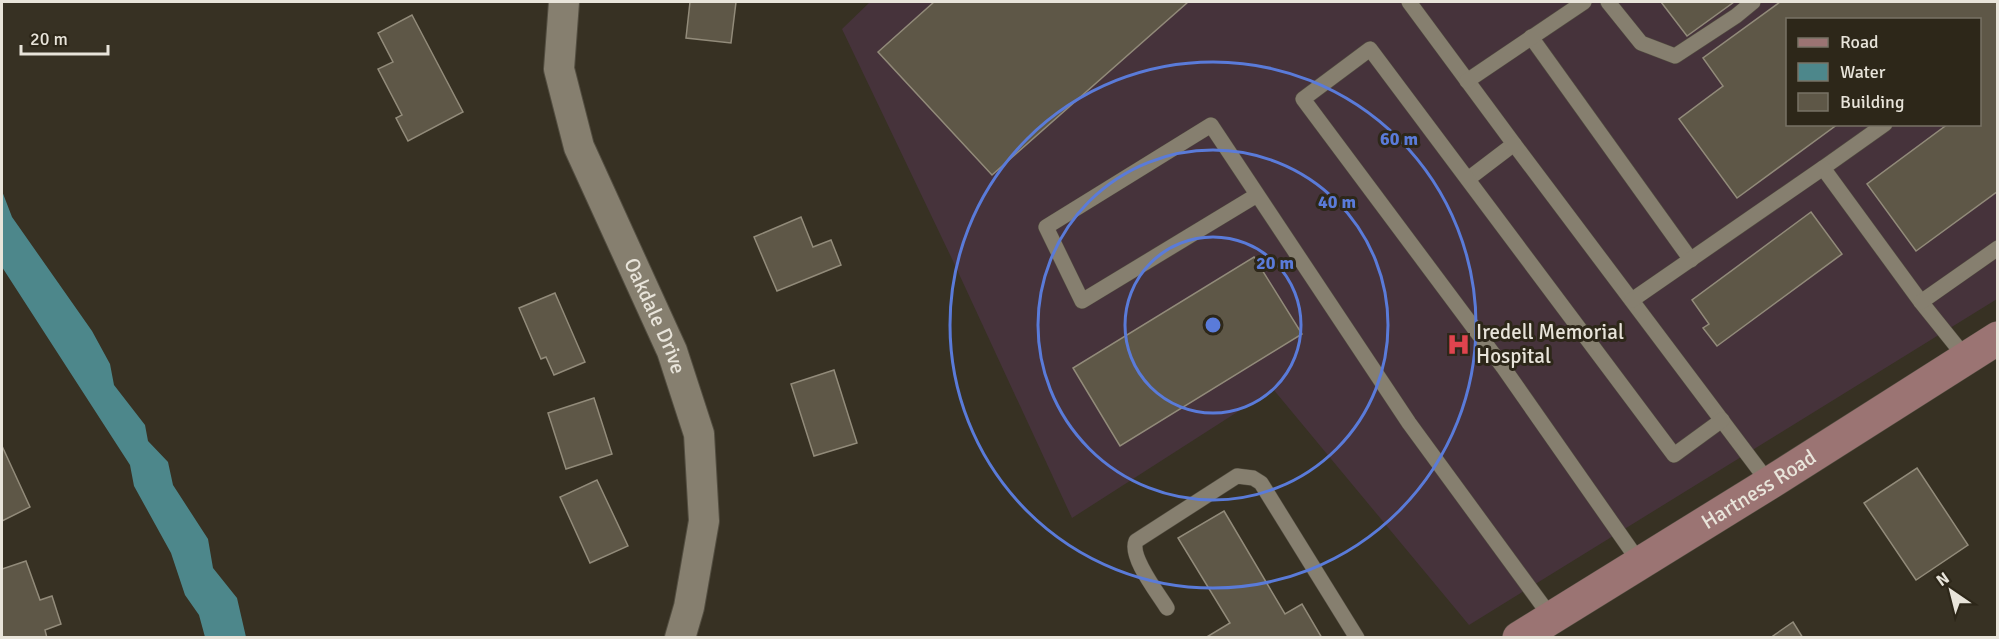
<svg xmlns="http://www.w3.org/2000/svg" width="1999" height="639" viewBox="0 0 1999 639" font-family="Signika,sans-serif">
<style>
.medical{fill:#46333b;fill-rule:evenodd}
.water{fill:#4d878b}
.building{fill:#5e5747;stroke:#928b7a;stroke-width:1.5}
.lines{fill:none;stroke-linecap:round;stroke-linejoin:round}
.service-casing{stroke:#534e41;stroke-width:16}
.minor-casing{stroke:#534e41;stroke-width:32}
.secondary-casing{stroke:#534e41;stroke-width:34}
.service{stroke:#867f6f;stroke-width:15}
.minor{stroke:#867f6f;stroke-width:30}
.secondary{stroke:#9b7473;stroke-width:33}
.ring{fill:none;stroke:#5a7bd9;stroke-width:3}
.labels{text-anchor:middle;stroke-width:6;stroke-linejoin:round;paint-order:stroke}
.street-label{font-size:21px;fill:#e8e4da;stroke:#2d2719}
.poi-label{font-size:21px;fill:#e8e4da;stroke:#2d2719;text-anchor:start}
.centre{fill:#5a7bd9;stroke:#2d2719;stroke-width:3}
.ring-label{font-size:18px;text-anchor:middle;font-weight:bold;fill:#5a7bd9;stroke:#2d2719;stroke-width:6;stroke-linejoin:round;paint-order:stroke}
</style>
<rect width="100%" height="100%" fill="#373123"/>
<path class="medical" d="M 870,2 L 1997,2 L 1997,299 L 1469,625 L 1273,389 L 1072,518 L 953,261 L 842,29 ZM 1788,20 L 1980,20 L 1980,124 L 1788,124 Z"/>
<path class="water" d="M 2,191 L 12,217 L 92,331 L 110,364 L 114,385 L 145,425 L 148,441 L 168,462 L 173,485 L 208,539 L 213,568 L 237,598 L 246,637 L 205,637 L 199,615 L 185,595 L 171,553 L 134,486 L 130,465 L 2,267 Z"/>
<g class="building">
<path d="M 690,2 L 736,2 L 731,43 L 686,38 Z"/>
<path d="M 934,2 L 1188,2 L 992,175 L 878,52 Z"/>
<path d="M 1661,2 L 1734,2 L 1687,36 Z"/>
<path d="M 1780,2 L 1998,2 L 1998,191 L 1916,251 L 1867,184 L 1948,124 L 1980,124 L 1980,20 L 1788,20 L 1788,124 L 1838,124 L 1737,198 L 1679,119 L 1723,86 L 1703,58 Z"/>
<path d="M 412,15 L 463,112 L 408,141 L 396,118 L 402,115 L 378,69 L 393,62 L 378,33 Z"/>
<path d="M 1811,212 L 1842,254 L 1717,346 L 1703,328 L 1709,324 L 1692,300 Z"/>
<path d="M 801,217 L 813,247 L 831,240 L 841,265 L 777,291 L 754,237 Z"/>
<path d="M 1254,257 L 1302,334 L 1120,446 L 1073,368 Z"/>
<path d="M 555,293 L 585,362 L 554,375 L 546,357 L 541,359 L 519,308 Z"/>
<path d="M 834,370 L 857,443 L 814,456 L 791,384 Z"/>
<path d="M 594,398 L 612,454 L 566,469 L 548,413 Z"/>
<path d="M 2,446 L 30,507 L 2,521 Z"/>
<path d="M 1917,468 L 1968,545 L 1916,580 L 1864,503 Z"/>
<path d="M 597,480 L 628,546 L 590,563 L 560,497 Z"/>
<path d="M 1224,511 L 1285,614 L 1302,604 L 1322,638 L 1205,638 L 1230,623 L 1178,538 Z"/>
<path d="M 26,561 L 40,600 L 52,596 L 61,624 L 45,630 L 47,638 L 2,638 L 2,569 Z"/>
<path d="M 1793,622 L 1803,638 L 1770,638 Z"/>
</g>
<g class="lines">
<defs>
<g id="service">
<path d="M 1409,2 L 1514,144 L 1769,483"/>
<path d="M 1608,2 L 1641,43 L 1675,56 L 1736,16 L 1753,2"/>
<path d="M 1531,37 L 1691,260"/>
<path d="M 1467,81 L 1584,2"/>
<path d="M 1823,168 L 1885,124"/>
<path d="M 1468,179 L 1514,144"/>
<path d="M 1257,195 L 1082,301 L 1046,227 L 1211,125 L 1409,423 L 1551,617"/>
<path d="M 1632,300 L 1823,168 L 1921,302 L 1966,358"/>
<path d="M 1921,302 L 1998,248"/>
<path d="M 1640,563 L 1503,367 L 1303,99 L 1370,49 L 1674,455 L 1722,420"/>
<path d="M 1167,608 C 1158,593 1129,557 1136,541 L 1237,476 L 1253,478 L 1261,483 L 1357,638"/>
</g>
<g id="minor">
<path id="s1" d="M 564,2 L 559,69 L 579,147 L 672,351 L 699,434 L 704,521 L 689,607 L 680,638"/>
</g>
<g id="secondary">
<path id="s2" d="M 1519,638 L 1776,479 L 1998,338"/>
</g>
</defs>
<use href="#service" class="service-casing"/>
<use href="#minor" class="minor-casing"/>
<use href="#secondary" class="secondary-casing"/>
<use href="#service" class="service"/>
<use href="#minor" class="minor"/>
<use href="#secondary" class="secondary"/>
</g>
<g class="ring">
<circle cx="1213" cy="325" r="88"/>
<circle cx="1213" cy="325" r="175"/>
<circle cx="1213" cy="325" r="263"/>
</g>
<defs>
<symbol id="hospital-bare" viewBox="-9 -9 18 18"><path d="M-5-5h3v3.5h4V-5h3V5h-3V1.5h-4V5h-3Z" fill="#e0444e" stroke="#2d2719" stroke-width="2.5" paint-order="stroke"/></symbol>
</defs>
<g fill-rule="evenodd">
<use href="#hospital-bare" x="1442" y="328" width="33" height="33"/>
</g>
<g class="labels">
<g class="street-label">
<text dy="7" stroke="none"><textPath href="#s1" startOffset="333">Oakdale Drive</textPath></text>
<text dy="7" stroke="none"><textPath href="#s2" startOffset="282">Hartness Road</textPath></text>
</g>
<g class="poi-label">
<text x="1476" y="339">Iredell Memorial<tspan x="1476" dy="24">Hospital</tspan></text>
</g>
</g>
<circle cx="1213" cy="325" r="9" class="centre"/>
<g class="ring-label">
<text x="1399" y="145">60 m</text>
<text x="1337" y="208">40 m</text>
<text x="1275" y="269">20 m</text>
</g>
<rect width="1999" height="639" fill="none" stroke="#e8e4da" stroke-width="6"/>
<rect x="1786" y="18" width="195" height="108" fill="#2d2719" stroke="#787366" stroke-width="1.5"/>
<rect x="1798" y="38" width="30" height="9" fill="#9b7473" stroke="#787366" stroke-width="1.5"/>
<text x="1840" y="48" font-size="18" fill="#e8e4da">Road</text>
<rect x="1798" y="63" width="30" height="18" fill="#4d878b" stroke="#787366" stroke-width="1.5"/>
<text x="1840" y="78" font-size="18" fill="#e8e4da">Water</text>
<rect x="1798" y="93" width="30" height="18" fill="#5e5747" stroke="#787366" stroke-width="1.5"/>
<text x="1840" y="108" font-size="18" fill="#e8e4da">Building</text>
<g transform="translate(1951 591) rotate(325)" stroke="#2d2719" stroke-width="4.5" paint-order="stroke">
<path d="M0-4.5L10 22L0 15L-10 22Z" fill="#e8e4da"/>
<text y="-9" font-size="16" font-weight="bold" text-anchor="middle" fill="#e8e4da">N</text>
</g>
<path d="M21 45v9h87v-9" fill="none" stroke="#e8e4da" stroke-width="3"/>
<text x="30" y="45" font-size="18" fill="#e8e4da" stroke="#2d2719" stroke-width="4.5" paint-order="stroke">20 m</text>
</svg>
